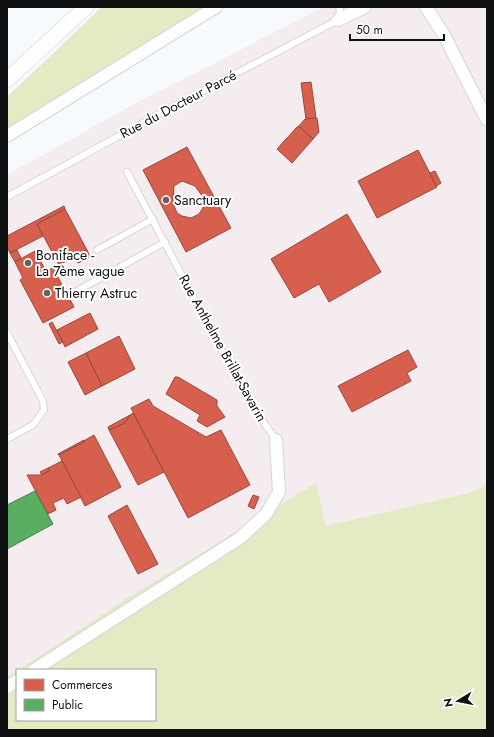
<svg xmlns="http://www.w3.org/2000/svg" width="494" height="737" viewBox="0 0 494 737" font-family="Jost,sans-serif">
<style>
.commercial{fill:#f5ecf0}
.green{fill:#e4eac4}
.shops{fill:#d6604d;stroke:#9a483b;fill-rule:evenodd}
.public{fill:#5aae61;stroke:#447f49}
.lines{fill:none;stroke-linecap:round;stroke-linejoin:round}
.service-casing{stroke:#d3d6d8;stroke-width:8}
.minor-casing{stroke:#d3d6d8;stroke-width:14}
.tertiary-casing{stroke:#d3d6d8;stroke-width:16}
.service{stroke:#fefeff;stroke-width:6}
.minor{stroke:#fefeff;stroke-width:12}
.tertiary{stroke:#fefeff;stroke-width:15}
.poi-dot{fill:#606264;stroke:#fff;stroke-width:1.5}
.labels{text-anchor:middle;stroke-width:4;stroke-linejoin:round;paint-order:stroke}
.street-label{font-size:14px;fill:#0f1012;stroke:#fff}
.poi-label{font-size:14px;fill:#0f1012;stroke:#fff;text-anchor:start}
</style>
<rect width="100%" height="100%" fill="#f7fafd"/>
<path class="commercial" d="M 324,7 L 487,7 L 487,485 L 468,493 L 326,526 L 315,484 L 124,600 L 7,677 L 7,175 L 134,104 Z"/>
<g class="green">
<path d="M 102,7 L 206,7 L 7,129 L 7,97 Z"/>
<path d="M 316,483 L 326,526 L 468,493 L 487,485 L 487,730 L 7,730 L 7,677 L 17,670 L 17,720 L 155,720 L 155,670 L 18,670 L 124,600 Z"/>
</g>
<g class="shops">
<path d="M 311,82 L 316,118 L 306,119 L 301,83 Z"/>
<path d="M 317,118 L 319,132 L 313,139 L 299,126 L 305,119 Z"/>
<path d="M 298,126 L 313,139 L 292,163 L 277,149 Z"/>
<path d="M 187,147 L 231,228 L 186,252 L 143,170 ZM 182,181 L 195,186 L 203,197 L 203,208 L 199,214 L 191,218 L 182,216 L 177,213 L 173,203 L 174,186 Z"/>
<path d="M 418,150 L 437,187 L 377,218 L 358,181 Z"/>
<path d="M 435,171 L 441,183 L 436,186 L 430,173 Z"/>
<path d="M 64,206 L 65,209 L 37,224 L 43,236 L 10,253 L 7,247 L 7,236 Z"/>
<path d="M 65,209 L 87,250 L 59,265 L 37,224 Z"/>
<path d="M 347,214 L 381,272 L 329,302 L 319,284 L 294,298 L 271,259 Z"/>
<path d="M 17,250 L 21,258 L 15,262 L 10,253 Z"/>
<path d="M 87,250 L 90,257 L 78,263 L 75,256 Z"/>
<path d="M 35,251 L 46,271 L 53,268 L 74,307 L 43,323 L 20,280 L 23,278 L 15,262 Z"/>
<path d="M 90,313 L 98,329 L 65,347 L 57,330 Z"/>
<path d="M 52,322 L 63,342 L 59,344 L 49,324 Z"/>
<path d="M 119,336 L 135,369 L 102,386 L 86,353 Z"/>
<path d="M 408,350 L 417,367 L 407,373 L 411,381 L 352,412 L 338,386 Z"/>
<path d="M 86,353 L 102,386 L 85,395 L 68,362 Z"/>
<path d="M 175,377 L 178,377 L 217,400 L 217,406 L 225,417 L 207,427 L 197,421 L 200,415 L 166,394 Z"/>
<path d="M 149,399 L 153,406 L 206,437 L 221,430 L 250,485 L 188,518 L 131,408 Z"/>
<path d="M 133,413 L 164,472 L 138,485 L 109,430 L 125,423 L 130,415 Z"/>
<path d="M 130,415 L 125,423 L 109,430 L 108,427 Z"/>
<path d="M 94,435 L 121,487 L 85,506 L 59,455 Z"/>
<path d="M 84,440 L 84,442 L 59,455 L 58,454 Z"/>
<path d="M 62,461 L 81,497 L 67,504 L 64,498 L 53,503 L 56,510 L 48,514 L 27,475 L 42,475 L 50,470 L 48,468 Z"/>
<path d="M 48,468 L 50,470 L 42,475 L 40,472 Z"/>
<path d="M 253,495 L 259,497 L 254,509 L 248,506 Z"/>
<path d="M 127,505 L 158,564 L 138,574 L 108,516 Z"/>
</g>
<path class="public" d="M 35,491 L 53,524 L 7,549 L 7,505 Z"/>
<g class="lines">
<defs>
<g id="service">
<path d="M 127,172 L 250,403 L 276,440"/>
<path d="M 7,197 L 172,107 L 338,20 L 340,10 L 339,7"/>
<path d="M 97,250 L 153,219"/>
<path d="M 75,292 L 165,242"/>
<path d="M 7,333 L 43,401 L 44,410 L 33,425 L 7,439"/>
</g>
<g id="minor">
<path d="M 426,7 L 444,35 L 487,120"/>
<path d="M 338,20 L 365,7"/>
<path d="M 7,136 L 216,7"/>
<path d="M 34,670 L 240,538 L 266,514 L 279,492 L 276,440"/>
<path d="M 7,687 L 17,681"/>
</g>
<path id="tertiary" d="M 7,80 L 86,7"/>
</defs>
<use href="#service" class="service-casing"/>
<use href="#minor" class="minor-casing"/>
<use href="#tertiary" class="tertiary-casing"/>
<use href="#service" class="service"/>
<use href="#minor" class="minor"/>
<use href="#tertiary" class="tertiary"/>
</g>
<g class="poi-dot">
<circle cx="166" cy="200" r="4"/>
<circle cx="28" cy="263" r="4"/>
<circle cx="47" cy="293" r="4"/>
</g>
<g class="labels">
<g class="street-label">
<text transform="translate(178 104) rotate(-28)" y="5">Rue du Docteur Parcé</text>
<text transform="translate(223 348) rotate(61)" y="5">Rue Anthelme Brillat-Savarin</text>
</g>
<g class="poi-label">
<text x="174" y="205">Sanctuary</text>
<text x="36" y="260">Boniface -<tspan x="36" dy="16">La 7ème vague</tspan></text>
<text x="55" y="298">Thierry Astruc</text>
</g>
</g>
<rect width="494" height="737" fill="none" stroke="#0f1012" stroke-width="16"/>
<rect x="16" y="669" width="140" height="52" fill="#ffffff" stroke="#9f9fa0"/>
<rect x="24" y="679" width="20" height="12" fill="#d6604d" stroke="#9f9fa0"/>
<text x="52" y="689" font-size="12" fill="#0f1012">Commerces</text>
<rect x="24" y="699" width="20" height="12" fill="#5aae61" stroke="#9f9fa0"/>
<text x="52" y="709" font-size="12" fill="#0f1012">Public</text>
<g transform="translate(458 701) rotate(260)" stroke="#ffffff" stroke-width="3" paint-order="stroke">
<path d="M0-3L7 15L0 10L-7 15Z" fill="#0f1012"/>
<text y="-6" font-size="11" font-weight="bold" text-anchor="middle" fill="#0f1012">N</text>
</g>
<path d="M350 34v6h94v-6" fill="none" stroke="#0f1012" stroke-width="2"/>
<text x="356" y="34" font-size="12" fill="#0f1012" stroke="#ffffff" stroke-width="3" paint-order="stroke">50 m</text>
</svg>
